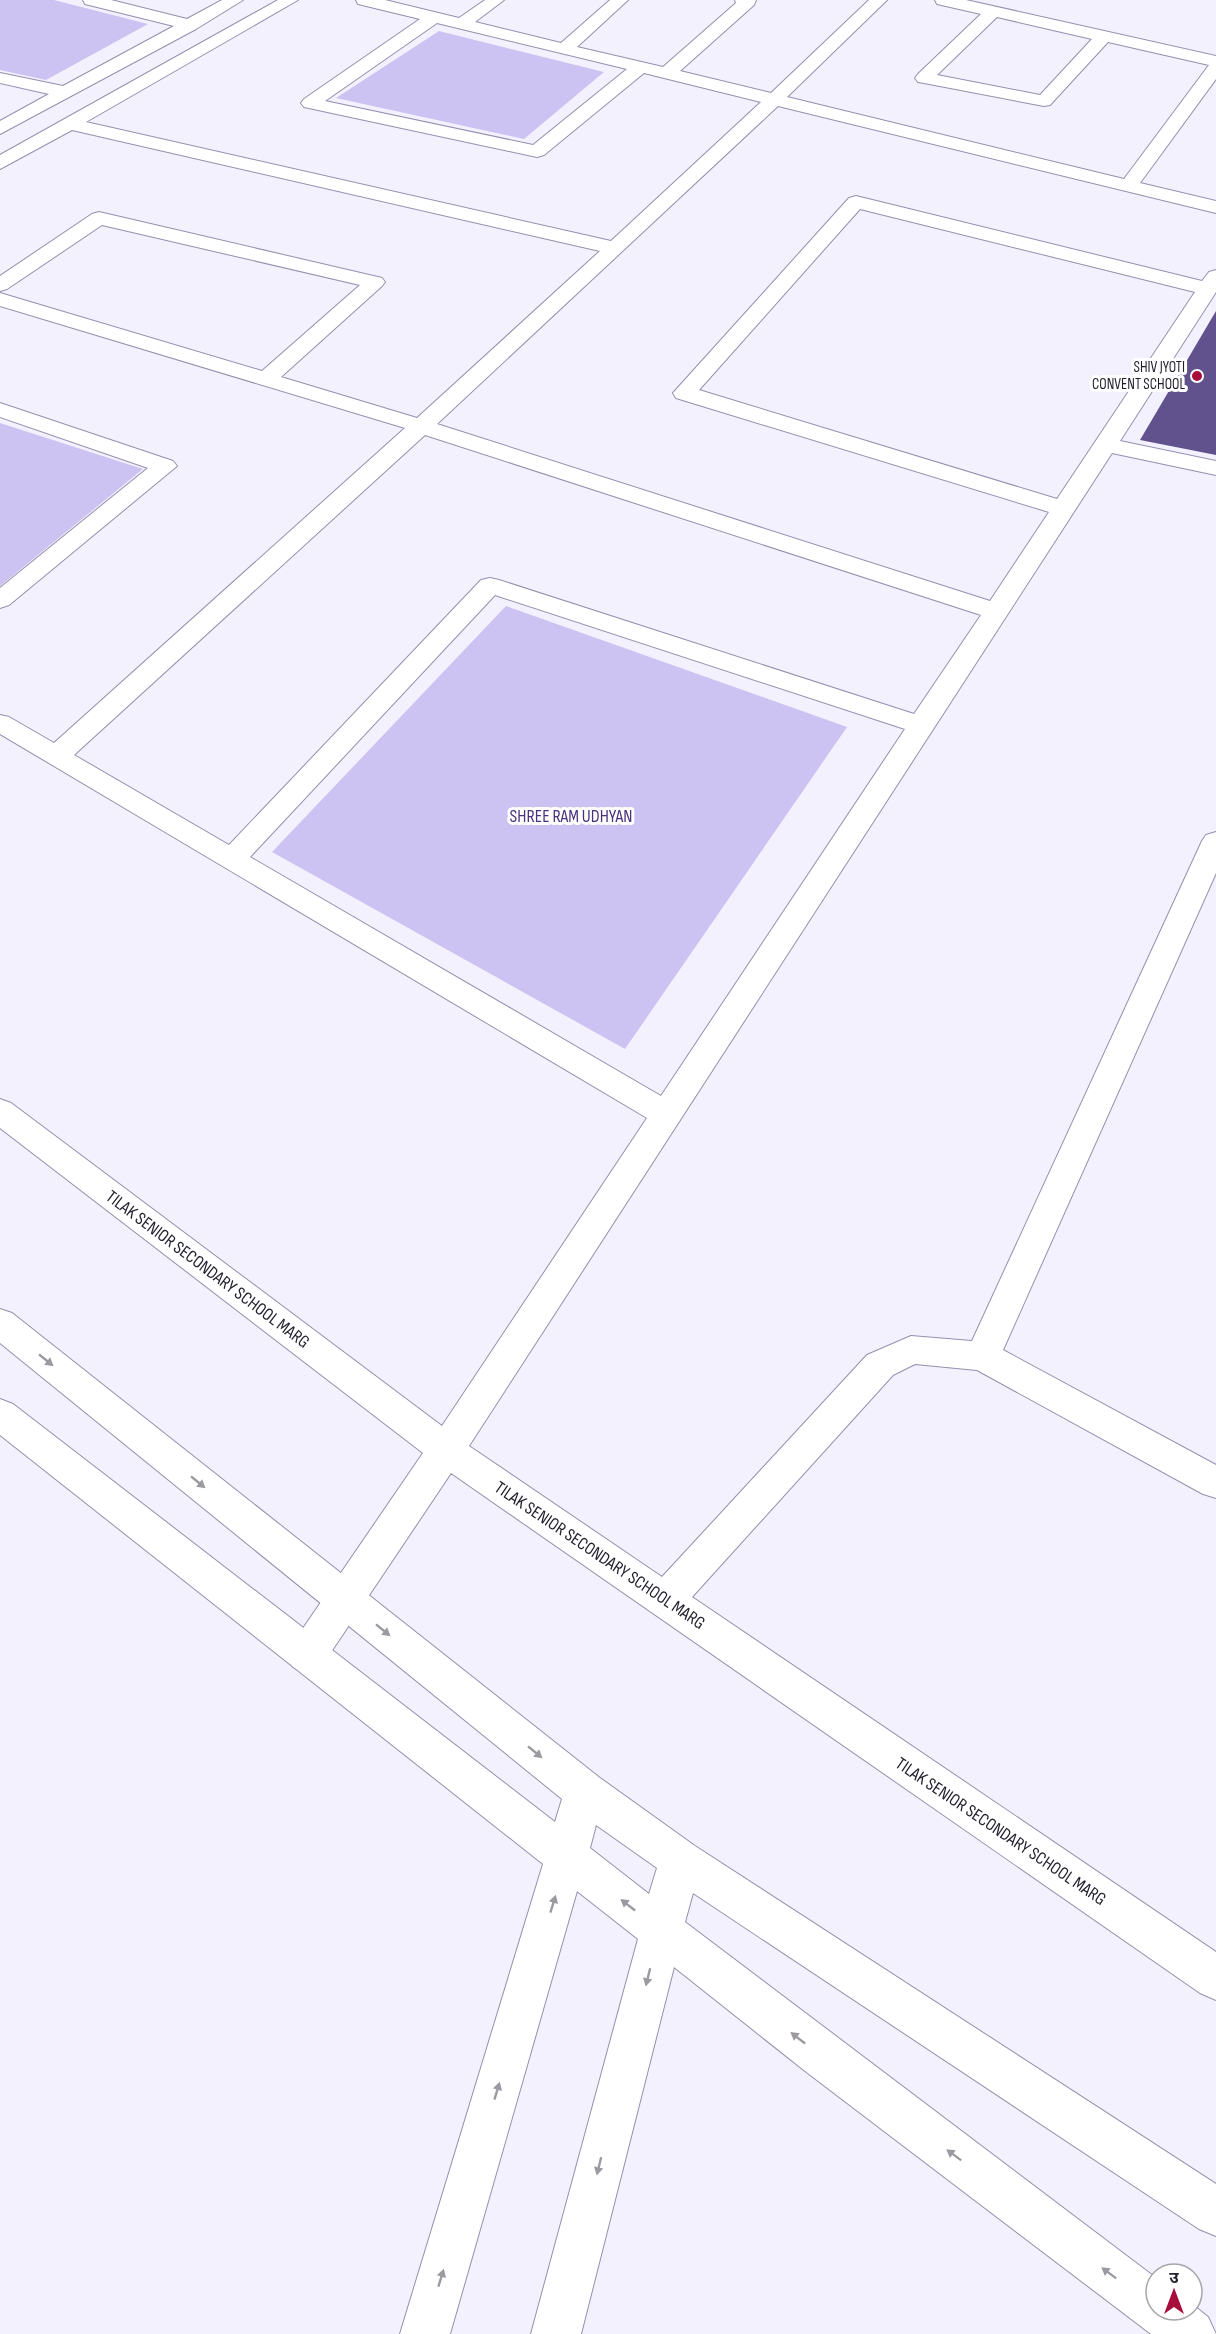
<svg xmlns="http://www.w3.org/2000/svg" width="1216" height="2334" viewBox="0 0 1216 2334" font-family="'Sofia Sans Condensed','Noto Sans Devanagari',sans-serif">
<style>
.green{fill:#ccc3f3}
.building{fill:#61528d}
.lines{fill:none;stroke-linecap:round;stroke-linejoin:round}
.minor-casing{stroke:#958fad;stroke-width:2}
.tertiary-casing{stroke:#958fad;stroke-width:2}
.minor{fill:#fff;fill-rule:evenodd}
.tertiary{fill:#fff;fill-rule:evenodd}
.oneway{fill:#9c9aa0}
.poi-dot{fill:#a70e3b;stroke:#fff;stroke-width:2}
.labels{text-anchor:middle;stroke-width:6;stroke-linejoin:round;paint-order:stroke}
.far-poi-label{font-size:15px;fill:#221f2c;stroke:#fff;text-anchor:end}
.park-label{font-size:18px;fill:#49317e;stroke:#fff}
.street-label{font-size:18px;fill:#221f2c;stroke:#fff}
</style>
<rect width="100%" height="100%" fill="#f4f1ff"/>
<g class="green">
<path d="M 0,0 L 54,0 L 148,24 L 46,80 L 0,70 Z"/>
<path d="M 439,31 L 604,72 L 524,139 L 336,98 Z"/>
<path d="M 0,423 L 143,469 L 0,586 Z"/>
<path d="M 506,606 L 847,727 L 625,1049 L 272,852 Z"/>
</g>
<path class="building" d="M 1216,311 L 1216,455 L 1140,440 Z"/>
<g class="lines">
<defs>
<g id="minor">
<path d="M 83,0 L 111,0 L 187,19 L 222,0 L 243,0 L 196,29 L 0,134 L 0,121 L 49,94 L 0,83 L 0,73 L 63,86 L 174,26 L 85,4 Z"/>
<path d="M 278,0 L 298,0 L 86,122 L 611,241 L 761,102 L 644,73 L 544,155 L 537,157 L 304,107 L 301,103 L 304,99 L 420,19 L 358,4 L 356,0 L 385,0 L 459,18 L 485,0 L 504,0 L 475,22 L 561,43 L 610,0 L 628,0 L 577,47 L 663,67 L 736,3 L 735,0 L 756,0 L 754,5 L 680,71 L 771,93 L 869,0 L 887,0 L 787,97 L 1124,179 L 1209,65 L 1108,42 L 1050,105 L 1044,106 L 924,83 L 918,82 L 915,78 L 918,74 L 981,14 L 937,4 L 935,0 L 966,0 L 1216,56 L 1216,79 L 1140,183 L 1216,201 L 1216,213 L 778,106 L 437,424 L 990,601 L 1049,512 L 676,398 L 673,393 L 849,198 L 856,196 L 1202,281 L 1209,272 L 1216,270 L 1216,292 L 1120,441 L 1216,461 L 1216,475 L 1112,453 L 469,1446 L 662,1577 L 867,1355 L 911,1336 L 972,1341 L 1202,841 L 1206,835 L 1216,832 L 1216,873 L 1003,1350 L 1216,1465 L 1216,1498 L 1203,1494 L 977,1370 L 915,1364 L 893,1375 L 692,1597 L 1216,1952 L 1216,2000 L 1200,1993 L 451,1473 L 321,1667 L 307,1673 L 293,1667 L 287,1655 L 293,1643 L 423,1453 L 0,1128 L 0,1099 L 11,1103 L 442,1426 L 647,1118 L 0,734 L 0,715 L 9,717 L 54,743 L 405,428 L 0,306 L 0,293 L 262,371 L 360,285 L 102,225 L 7,289 L 0,291 L 0,276 L 92,214 L 99,212 L 382,278 L 385,282 L 382,286 L 281,377 L 417,418 L 600,251 L 72,130 L 0,169 L 0,155 ZM 997,17 L 1092,39 L 1040,95 L 937,75 ZM 437,23 L 627,69 L 533,145 L 325,101 ZM 860,209 L 1195,292 L 1057,499 L 699,390 ZM 425,435 L 981,615 L 914,714 L 499,580 L 490,578 L 481,580 L 229,845 L 74,755 ZM 495,595 L 905,729 L 661,1096 L 250,857 Z"/>
<path d="M 0,403 L 173,461 L 177,466 L 9,605 L 0,608 L 0,588 L 148,468 L 0,417 Z"/>
</g>
<path id="tertiary" d="M 0,1309 L 12,1313 L 600,1778 L 695,1846 L 1216,2184 L 1216,2236 L 1199,2229 L 693,1893 L 685,1922 L 1156,2278 L 1156,2310 L 1192,2310 L 1192,2304 L 1208,2317 L 1216,2334 L 1151,2334 L 805,2071 L 674,1967 L 581,2334 L 531,2334 L 638,1939 L 577,1891 L 450,2334 L 400,2334 L 543,1864 L 0,1435 L 0,1399 L 13,1404 L 555,1822 L 562,1799 L 0,1343 ZM 596,1825 L 657,1868 L 649,1894 L 590,1848 Z"/>
</defs>
<use href="#minor" class="minor-casing"/>
<use href="#tertiary" class="tertiary-casing"/>
<use href="#minor" class="minor"/>
<use href="#tertiary" class="tertiary"/>
</g>
<defs><path id="oneway-solid" d="M-6-.8H1V-3.2L6.5 0L1 3.2V.8H-6Z" transform="scale(1.5)"/></defs>
<g class="oneway">
<use href="#oneway-solid" transform="translate(46 1360) rotate(39)"/>
<use href="#oneway-solid" transform="translate(198 1482) rotate(39)"/>
<use href="#oneway-solid" transform="translate(383 1630) rotate(39)"/>
<use href="#oneway-solid" transform="translate(535 1752) rotate(39)"/>
<use href="#oneway-solid" transform="translate(553 1904) rotate(-73)"/>
<use href="#oneway-solid" transform="translate(628 1905) rotate(-142)"/>
<use href="#oneway-solid" transform="translate(648 1977) rotate(104)"/>
<use href="#oneway-solid" transform="translate(798 2038) rotate(-142)"/>
<use href="#oneway-solid" transform="translate(497 2091) rotate(-73)"/>
<use href="#oneway-solid" transform="translate(954 2155) rotate(-143)"/>
<use href="#oneway-solid" transform="translate(599 2166) rotate(104)"/>
<use href="#oneway-solid" transform="translate(1109 2273) rotate(-143)"/>
<use href="#oneway-solid" transform="translate(441 2278) rotate(-73)"/>
</g>
<circle class="poi-dot" cx="1197" cy="376" r="6"/>
<g class="labels">
<g class="far-poi-label">
<text x="1185" y="372">SHIV JYOTI<tspan x="1185" dy="17">CONVENT SCHOOL</tspan></text>
</g>
<g class="park-label">
<text x="571" y="822">SHREE RAM UDHYAN</text>
</g>
<g class="street-label">
<text transform="translate(208 1269) rotate(37)" y="6">TILAK SENIOR SECONDARY SCHOOL MARG</text>
<text transform="translate(600 1555) rotate(34)" y="6">TILAK SENIOR SECONDARY SCHOOL MARG</text>
<text transform="translate(1001 1831) rotate(34)" y="6">TILAK SENIOR SECONDARY SCHOOL MARG</text>
</g>
</g>
<g transform="translate(1174 2292)"><circle r="28" fill="#ffffff" stroke="#a7a5ab" stroke-width="1.5"/>
<path d="M0-4.5L10 22L0 15L-10 22Z" fill="#a70e3b"/>
<text y="-9" font-size="16" font-weight="bold" text-anchor="middle" fill="#221f2c">उ</text>
</g>
</svg>
